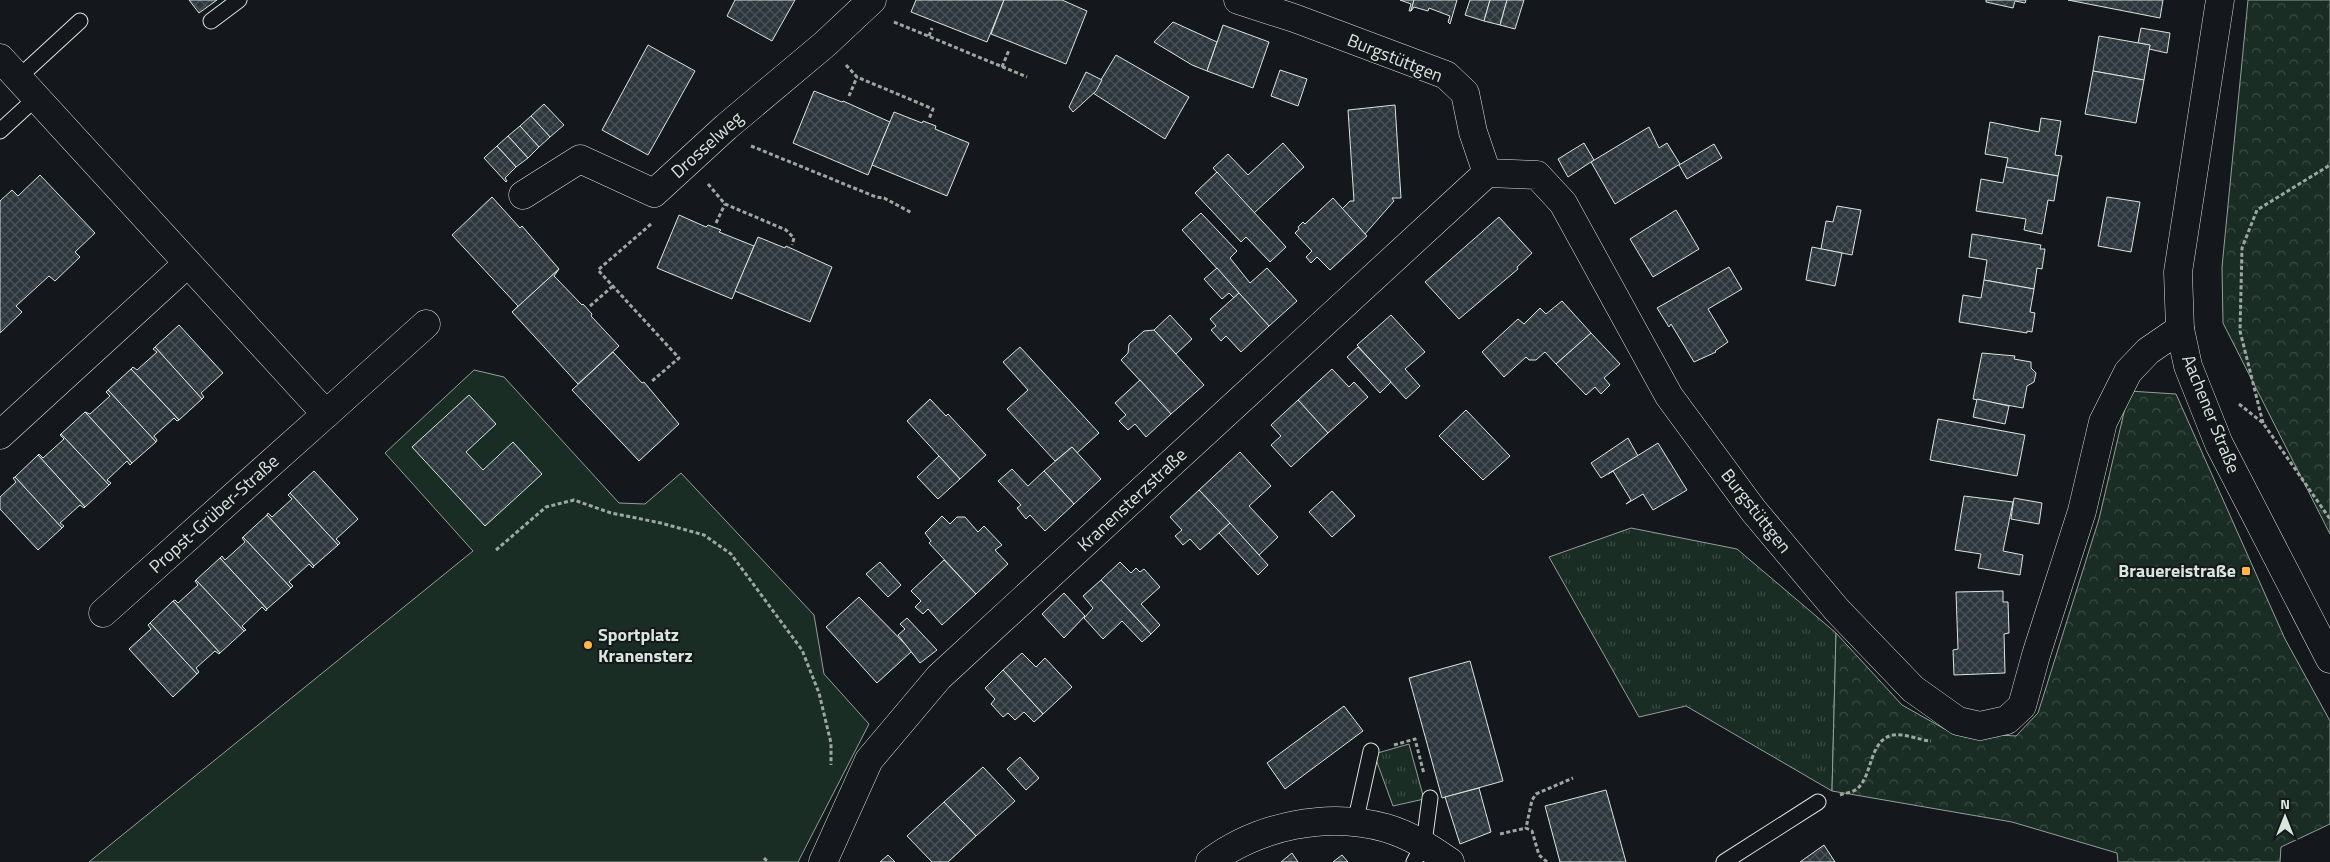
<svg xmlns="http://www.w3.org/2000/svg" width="2330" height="862" viewBox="0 0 2330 862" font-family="'Titillium Web',sans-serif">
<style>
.grass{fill:url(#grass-tufts);stroke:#939e99}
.forest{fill:url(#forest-crowns);stroke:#939e99}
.garden{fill:#1a2d24;stroke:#939e99}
.building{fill:url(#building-cross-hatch);stroke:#d8e6dc}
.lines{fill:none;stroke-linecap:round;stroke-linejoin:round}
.lane-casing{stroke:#d8e6dc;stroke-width:17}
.street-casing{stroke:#d8e6dc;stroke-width:29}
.secondary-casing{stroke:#d8e6dc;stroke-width:29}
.path{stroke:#9da8a2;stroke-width:3;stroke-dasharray:4 2.5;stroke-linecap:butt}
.lane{stroke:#14181c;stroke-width:15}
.street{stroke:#14181c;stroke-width:28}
.secondary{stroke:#14181c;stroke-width:28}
.poi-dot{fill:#ffb74d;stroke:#14181c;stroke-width:2}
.labels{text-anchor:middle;stroke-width:4;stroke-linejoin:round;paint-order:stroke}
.street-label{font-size:18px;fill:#d8e6dc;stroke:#14181c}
.poi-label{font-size:18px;font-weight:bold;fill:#d8e6dc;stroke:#14181c;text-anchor:end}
</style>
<defs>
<pattern id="grass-tufts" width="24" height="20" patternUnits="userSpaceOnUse" patternTransform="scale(1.25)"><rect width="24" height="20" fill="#1a2d24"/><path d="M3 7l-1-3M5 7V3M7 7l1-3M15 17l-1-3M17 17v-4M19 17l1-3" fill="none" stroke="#3b4b43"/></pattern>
<pattern id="forest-crowns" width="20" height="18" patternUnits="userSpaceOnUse" patternTransform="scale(1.25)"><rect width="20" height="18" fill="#1a2d24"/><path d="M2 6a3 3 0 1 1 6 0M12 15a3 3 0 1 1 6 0" fill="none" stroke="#3b4b43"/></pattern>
<pattern id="building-cross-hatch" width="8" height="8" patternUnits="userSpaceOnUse" patternTransform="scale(1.25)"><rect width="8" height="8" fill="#2c363c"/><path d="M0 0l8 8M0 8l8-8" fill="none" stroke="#4a5358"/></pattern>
</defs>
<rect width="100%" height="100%" fill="#14181c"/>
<g class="grass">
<path d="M 1631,528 L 1737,549 L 1836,633 L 1832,791 L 1686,706 L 1639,717 L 1549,557 Z"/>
<path d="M 1409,744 L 1424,799 L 1393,806 L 1374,754 Z"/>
</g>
<g class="forest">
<path d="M 2248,0 L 2330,0 L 2330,534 L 2223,323 L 2222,267 Z"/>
<path d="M 2129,391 L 2176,394 L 2285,639 L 2330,721 L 2330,824 L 2281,847 L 2280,862 L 2118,862 L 2117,853 L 2012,822 L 1832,791 L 1836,633 L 1902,705 L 1950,732 L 2016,736 L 2038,713 L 2099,519 Z"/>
</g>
<path class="garden" d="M 474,370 L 504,377 L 619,503 L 645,504 L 681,473 L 814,615 L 824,674 L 869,724 L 798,862 L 89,862 L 473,551 L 385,453 Z"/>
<g class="building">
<path d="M 189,0 L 217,0 L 199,13 Z"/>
<path d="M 735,0 L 795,0 L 772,41 L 727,16 Z"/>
<path d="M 916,0 L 1004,0 L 987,42 L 911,12 Z"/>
<path d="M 1004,0 L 1062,0 L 1087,11 L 1066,64 L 991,34 Z"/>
<path d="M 1400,0 L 1414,0 L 1411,11 L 1409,11 L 1411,4 Z"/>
<path d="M 1414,0 L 1457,0 L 1450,24 L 1448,22 L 1450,16 L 1429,8 L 1428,11 L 1414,7 L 1411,11 Z"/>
<path d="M 1470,0 L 1490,0 L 1484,21 L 1465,15 Z"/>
<path d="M 1490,0 L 1507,0 L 1500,25 L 1484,21 Z"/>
<path d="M 1507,0 L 1524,0 L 1515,29 L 1500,25 Z"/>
<path d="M 1986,0 L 2026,0 L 2025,3 L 2015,1 L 2013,8 L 1986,2 Z"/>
<path d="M 2068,0 L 2163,0 L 2160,18 Z"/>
<path d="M 1173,22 L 1217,42 L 1207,71 L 1192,65 L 1154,42 Z"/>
<path d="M 1223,25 L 1269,42 L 1253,88 L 1207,71 Z"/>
<path d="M 2141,28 L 2170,33 L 2167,53 L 2149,49 L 2150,45 L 2138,43 Z"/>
<path d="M 2099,36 L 2150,45 L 2144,80 L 2093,71 Z"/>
<path d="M 648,45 L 695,71 L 648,155 L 602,130 Z"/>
<path d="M 1116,55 L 1189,97 L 1165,139 L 1093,93 Z"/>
<path d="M 1280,70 L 1307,79 L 1298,106 L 1271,96 Z"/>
<path d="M 2093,71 L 2144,80 L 2136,123 L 2085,114 Z"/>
<path d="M 1086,72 L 1102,80 L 1096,91 L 1073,112 L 1069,107 Z"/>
<path d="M 814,91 L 842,102 L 843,101 L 890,122 L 868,175 L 793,143 Z"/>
<path d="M 544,104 L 564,125 L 550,137 L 531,116 Z"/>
<path d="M 1395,105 L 1401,198 L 1392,198 L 1394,201 L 1365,234 L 1342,209 L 1350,201 L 1354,201 L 1348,110 Z"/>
<path d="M 894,112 L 922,123 L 923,121 L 936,126 L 935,129 L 969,143 L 947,196 L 872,165 Z"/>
<path d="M 531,116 L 550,137 L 539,147 L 520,126 Z"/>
<path d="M 2041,118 L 2061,121 L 2055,155 L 2062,156 L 2058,176 L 2006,167 L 2008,158 L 1985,154 L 1990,122 L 2039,132 Z"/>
<path d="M 520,126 L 539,147 L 528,158 L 508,136 Z"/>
<path d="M 1649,127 L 1659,148 L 1667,143 L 1680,164 L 1615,204 L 1591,162 Z"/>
<path d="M 508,136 L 528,158 L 516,167 L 497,146 Z"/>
<path d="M 1283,143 L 1304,167 L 1254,213 L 1213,168 L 1228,154 L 1248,175 Z"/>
<path d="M 1584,143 L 1594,160 L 1568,177 L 1558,159 Z"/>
<path d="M 1714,144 L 1722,158 L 1687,179 L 1679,165 Z"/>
<path d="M 497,146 L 516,167 L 505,178 L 507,181 L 506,182 L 484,158 Z"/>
<path d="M 2006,167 L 2058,176 L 2054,201 L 2048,200 L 2042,234 L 2024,230 L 2026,219 L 1976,211 L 1981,179 L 2003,183 Z"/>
<path d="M 1217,172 L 1286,247 L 1270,262 L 1246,237 L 1241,242 L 1195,193 Z"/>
<path d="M 40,175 L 95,233 L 75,252 L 80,257 L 55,281 L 49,276 L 16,306 L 22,312 L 0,333 L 0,201 L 12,190 L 18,196 Z"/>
<path d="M 492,197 L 520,228 L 522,226 L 559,269 L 512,312 L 518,306 L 452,235 Z"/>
<path d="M 2107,197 L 2140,202 L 2131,252 L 2098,246 Z"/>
<path d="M 1333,198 L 1367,236 L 1330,270 L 1317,257 L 1311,263 L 1306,257 L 1312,251 L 1295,233 L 1299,229 L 1298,227 L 1303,222 L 1305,224 Z"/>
<path d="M 1837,206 L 1861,210 L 1852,255 L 1821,249 L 1826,221 L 1833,222 Z"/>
<path d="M 1676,210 L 1699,249 L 1653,277 L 1630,239 Z"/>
<path d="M 1201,213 L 1237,251 L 1230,258 L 1250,283 L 1267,268 L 1297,301 L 1269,326 L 1182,230 Z"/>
<path d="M 679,215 L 706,227 L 708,225 L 721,230 L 719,232 L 754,246 L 732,299 L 657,268 Z"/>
<path d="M 1499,217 L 1532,253 L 1517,267 L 1518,269 L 1459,319 L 1425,282 Z"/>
<path d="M 1972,234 L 2041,245 L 2040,249 L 2045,249 L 2042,269 L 2037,268 L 2034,289 L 1984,280 L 1987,260 L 1969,257 Z"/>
<path d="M 758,237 L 785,248 L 786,246 L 832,267 L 810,322 L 735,291 Z"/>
<path d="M 1812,247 L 1842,253 L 1835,286 L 1806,280 Z"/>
<path d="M 1729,267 L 1742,289 L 1708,309 L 1728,342 L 1715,351 L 1716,352 L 1694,362 L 1671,324 L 1669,327 L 1657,308 Z"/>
<path d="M 1217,268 L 1239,293 L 1234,298 L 1229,293 L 1222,299 L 1204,279 Z"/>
<path d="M 559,269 L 554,276 L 582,305 L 583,304 L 592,314 L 591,316 L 619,346 L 578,384 L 512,312 Z"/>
<path d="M 1984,280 L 2034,289 L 2030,312 L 2035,313 L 2032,332 L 2027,331 L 2027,333 L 1959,322 L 1963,295 L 1981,298 Z"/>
<path d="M 1239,293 L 1269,326 L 1241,352 L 1226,336 L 1221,341 L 1211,330 L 1216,326 L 1210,319 Z"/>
<path d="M 1562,301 L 1591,333 L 1556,364 L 1545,352 L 1536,360 L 1529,360 L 1526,357 L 1504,377 L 1482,352 L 1518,319 L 1524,324 L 1540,308 L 1546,314 Z"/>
<path d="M 1170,315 L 1192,339 L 1176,354 L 1154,330 Z"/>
<path d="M 1391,315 L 1425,352 L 1405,369 L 1420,386 L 1406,399 L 1357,345 Z"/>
<path d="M 179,325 L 223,373 L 201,393 L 204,397 L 202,399 L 155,347 Z"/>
<path d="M 1154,330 L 1204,385 L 1171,414 L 1121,360 L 1128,353 L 1129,344 L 1144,331 Z"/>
<path d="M 1591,333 L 1620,364 L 1604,378 L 1610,385 L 1601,394 L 1595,387 L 1586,395 L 1556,364 Z"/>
<path d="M 155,347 L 202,399 L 179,420 L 131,369 L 133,367 L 137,370 L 157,352 L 153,349 Z"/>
<path d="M 1020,347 L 1099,433 L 1077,453 L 1072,447 L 1055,461 L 1007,409 L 1028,390 L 1003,362 Z"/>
<path d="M 1358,347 L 1391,382 L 1380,393 L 1347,357 Z"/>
<path d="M 613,352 L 642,383 L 644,382 L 679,424 L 639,461 L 572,390 Z"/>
<path d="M 1982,353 L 2015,356 L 2014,359 L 2031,362 L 2031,368 L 2036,373 L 2034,382 L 2027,386 L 2023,408 L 1973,399 Z"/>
<path d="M 131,369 L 179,420 L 177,421 L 174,418 L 154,436 L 157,440 L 156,442 L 108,390 Z"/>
<path d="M 1332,369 L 1349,387 L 1354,382 L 1368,397 L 1328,433 L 1298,400 Z"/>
<path d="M 1140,380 L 1171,414 L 1146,437 L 1135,424 L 1128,430 L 1119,421 L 1126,415 L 1115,403 Z"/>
<path d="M 108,390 L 156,442 L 132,463 L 85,412 L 90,414 L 110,396 L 106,392 Z"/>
<path d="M 469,395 L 496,424 L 466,452 L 483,470 L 513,442 L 542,474 L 485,526 L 412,447 Z"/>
<path d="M 930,399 L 946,416 L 948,414 L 986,455 L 960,479 L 907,421 Z"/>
<path d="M 1977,399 L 2009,406 L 2005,424 L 1973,417 Z"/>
<path d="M 1298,400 L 1328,433 L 1291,467 L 1271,445 L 1281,436 L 1271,425 Z"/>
<path d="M 1466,410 L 1510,456 L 1483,480 L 1439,436 Z"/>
<path d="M 85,412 L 132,463 L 130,465 L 127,461 L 107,480 L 111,483 L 109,485 L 61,434 Z"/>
<path d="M 1938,419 L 2025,435 L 2017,476 L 1930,460 Z"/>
<path d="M 61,434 L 109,485 L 85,507 L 38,455 L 39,454 L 43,458 L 64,439 L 60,435 Z"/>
<path d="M 1628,438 L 1638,456 L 1601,478 L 1591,463 Z"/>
<path d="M 1658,443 L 1687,490 L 1653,510 L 1643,494 L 1626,504 L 1631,500 L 1613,471 L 1608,474 Z"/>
<path d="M 1072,447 L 1101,479 L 1074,504 L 1044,471 Z"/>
<path d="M 1240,452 L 1271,486 L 1249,506 L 1278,537 L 1259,555 L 1199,490 Z"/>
<path d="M 38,455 L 85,507 L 84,508 L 80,505 L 60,523 L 64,526 L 62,528 L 15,477 Z"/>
<path d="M 939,456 L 960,479 L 938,499 L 917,477 Z"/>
<path d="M 1012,469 L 1028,486 L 1044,471 L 1074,504 L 1045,531 L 1030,515 L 1026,519 L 1017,508 L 1021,505 L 998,481 Z"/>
<path d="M 314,471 L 358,519 L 336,539 L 340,543 L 338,545 L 290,493 Z"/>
<path d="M 15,477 L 62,528 L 38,550 L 0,509 L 0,497 L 16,482 L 13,478 Z"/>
<path d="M 1199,490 L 1230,523 L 1200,550 L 1190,539 L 1183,545 L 1175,536 L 1182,530 L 1170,517 Z"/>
<path d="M 1332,491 L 1355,516 L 1332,537 L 1309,512 Z"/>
<path d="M 290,493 L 338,545 L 314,566 L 267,515 L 268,513 L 272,517 L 292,499 L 288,495 Z"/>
<path d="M 1964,496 L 2013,502 L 2003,551 L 2023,555 L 2020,575 L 1978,568 L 1981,554 L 1955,550 Z"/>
<path d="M 2014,498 L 2042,503 L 2039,524 L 2011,519 Z"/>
<path d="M 267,515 L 314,566 L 313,568 L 309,564 L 289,582 L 293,586 L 291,588 L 243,537 Z"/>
<path d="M 942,516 L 950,524 L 957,517 L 965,517 L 978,532 L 984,526 L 1002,545 L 995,550 L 1008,564 L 976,594 L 929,543 L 931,541 L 925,533 Z"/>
<path d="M 1230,523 L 1268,565 L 1258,575 L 1219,533 Z"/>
<path d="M 243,537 L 291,588 L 267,609 L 220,558 L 222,556 L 225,560 L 245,542 L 242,538 Z"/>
<path d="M 220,558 L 267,609 L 266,611 L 262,607 L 242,626 L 246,630 L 244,631 L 196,580 Z"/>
<path d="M 944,560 L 976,594 L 942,625 L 928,609 L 923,614 L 915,607 L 921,601 L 911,591 Z"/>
<path d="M 880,562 L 901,585 L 888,597 L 866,574 Z"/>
<path d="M 1120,562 L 1131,573 L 1136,568 L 1140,572 L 1144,569 L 1160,587 L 1141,604 L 1160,625 L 1151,634 L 1101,580 Z"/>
<path d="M 196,580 L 244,631 L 220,653 L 173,601 L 175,600 L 178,603 L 198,585 L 195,581 Z"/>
<path d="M 1101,580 L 1151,634 L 1142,642 L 1122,621 L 1103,639 L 1084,618 L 1093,608 L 1083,596 Z"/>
<path d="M 2003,591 L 2003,602 L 2008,602 L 2009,633 L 2004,634 L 2005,673 L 1954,675 L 1953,650 L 1958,649 L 1956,592 Z"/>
<path d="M 1064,593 L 1085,616 L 1064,638 L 1042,614 Z"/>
<path d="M 859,597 L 912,651 L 877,683 L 826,627 Z"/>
<path d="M 173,601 L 220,653 L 219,654 L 215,651 L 196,668 L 199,672 L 197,674 L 150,623 Z"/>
<path d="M 907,618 L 937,650 L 920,663 L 898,635 L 905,629 L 900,624 Z"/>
<path d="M 150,623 L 197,674 L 173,697 L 129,649 L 151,629 L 148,625 Z"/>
<path d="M 1022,653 L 1036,667 L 1045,658 L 1072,687 L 1043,714 L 1003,670 Z"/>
<path d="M 1470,661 L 1503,781 L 1442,798 L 1409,678 Z"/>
<path d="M 1003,670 L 1043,714 L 1034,722 L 1024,712 L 1015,720 L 1008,713 L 1003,717 L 991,704 L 995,699 L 985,688 Z"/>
<path d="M 1344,706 L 1363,731 L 1285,789 L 1267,763 Z"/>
<path d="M 1020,757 L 1039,778 L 1026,790 L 1007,769 Z"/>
<path d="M 983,767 L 1015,801 L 976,836 L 944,802 Z"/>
<path d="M 1479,788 L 1491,832 L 1460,844 L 1445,797 Z"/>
<path d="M 1606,790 L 1626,862 L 1560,862 L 1545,806 Z"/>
<path d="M 944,802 L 976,836 L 948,862 L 932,862 L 907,836 Z"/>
<path d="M 1824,845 L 1835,862 L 1800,862 Z"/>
<path d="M 1292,853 L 1298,862 L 1281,862 Z"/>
<path d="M 888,855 L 895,862 L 880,862 Z"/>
<path d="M 1342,855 L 1348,862 L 1333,862 Z"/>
</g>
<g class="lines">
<defs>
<g id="lane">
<path d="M 211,21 L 239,0"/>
<path d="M 18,78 L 80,21"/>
<path d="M 0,131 L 36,98"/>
<path d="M 1355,823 L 1371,751"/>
<path d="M 1414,862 L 1424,843 L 1430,798"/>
<path d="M 1724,862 L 1818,802"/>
</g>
<g id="street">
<path d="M 1238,0 L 1294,18 L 1446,75 L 1465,93 L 1473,132 L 1487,173 L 1537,175 L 1563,203 L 1669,396 L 1753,510 L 1837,610 L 1913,689 L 1958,721 L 1980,726 L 2007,720 L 2022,706 L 2036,655 L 2082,511 L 2103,422 L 2128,372 L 2148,351 L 2180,329"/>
<path d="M 0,58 L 326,414 L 426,324"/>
<path d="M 523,195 L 580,159 L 654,193 L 726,127 L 825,44 L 872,0"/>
<path d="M 0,435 L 187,264"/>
<path d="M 103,613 L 326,414"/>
<path d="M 823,862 L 869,760 L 939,677 L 1487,173"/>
<path d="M 1210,862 C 1258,826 1328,811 1386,828 C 1410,835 1430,848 1450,862"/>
</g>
<path id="secondary" d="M 2220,0 L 2178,272 L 2180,329 L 2188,366 L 2219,444 L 2330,659"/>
</defs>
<use href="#lane" class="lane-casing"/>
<use href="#street" class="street-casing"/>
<use href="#secondary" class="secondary-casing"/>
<g class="path">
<path d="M 894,22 L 1027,77"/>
<path d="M 929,36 L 932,28"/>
<path d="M 846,65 L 857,77 L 933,109 L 929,119"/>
<path d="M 1002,67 L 1009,50"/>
<path d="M 849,96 L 857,77"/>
<path d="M 751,146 L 876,197 L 884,198 L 912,213"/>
<path d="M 708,184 L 725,204 L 786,230 L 794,238 L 792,245"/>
<path d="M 716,223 L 725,204"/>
<path d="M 651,224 L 598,270 L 679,358 L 652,381"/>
<path d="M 590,306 L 613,286"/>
<path d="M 2239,404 L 2263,423 L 2330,519"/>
<path d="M 2263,423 L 2240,331 L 2242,248 L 2257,210 L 2330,165"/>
<path d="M 496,550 L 546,507 L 574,500 L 611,513 L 661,523 L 704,535 L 731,554 L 802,650 L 819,693 L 831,743 L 831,765"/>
<path d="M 1394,745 L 1415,739 L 1424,774"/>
<path d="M 1840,795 C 1846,793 1854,792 1858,788 C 1873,774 1869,740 1893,735 C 1904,733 1919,740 1931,741"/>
<path d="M 1500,834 L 1526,828"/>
<path d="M 764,858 L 768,862"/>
<path d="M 1547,862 L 1539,855 L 1532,831 L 1526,828 L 1532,800 L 1536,794 L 1573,778"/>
</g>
<use href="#lane" class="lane"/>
<use href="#street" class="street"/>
<use href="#secondary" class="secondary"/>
</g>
<g class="poi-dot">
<rect x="2241" y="566" width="10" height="10" rx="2.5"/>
<circle cx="588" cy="645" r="5"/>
</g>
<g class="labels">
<g class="street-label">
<text transform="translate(1395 58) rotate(22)" y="6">Burgstüttgen</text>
<text transform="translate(707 145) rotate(-42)" y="6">Drosselweg</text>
<text transform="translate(2211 414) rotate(68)" y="6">Aachener Straße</text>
<text transform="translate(1132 500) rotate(-43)" y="6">Kranensterzstraße</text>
<text transform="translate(1756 511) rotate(52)" y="6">Burgstüttgen</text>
<text transform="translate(214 514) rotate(-42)" y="6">Propst-Grüber-Straße</text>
</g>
<g class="poi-label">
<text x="2236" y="577">Brauereistraße</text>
<text x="598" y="641" text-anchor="start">Sportplatz<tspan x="598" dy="21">Kranensterz</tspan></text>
</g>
</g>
<g transform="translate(2285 817)" stroke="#14181c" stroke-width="4" paint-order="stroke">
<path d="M0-4L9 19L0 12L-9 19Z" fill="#d8e6dc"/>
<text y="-8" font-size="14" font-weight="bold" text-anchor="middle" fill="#d8e6dc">N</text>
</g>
</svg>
